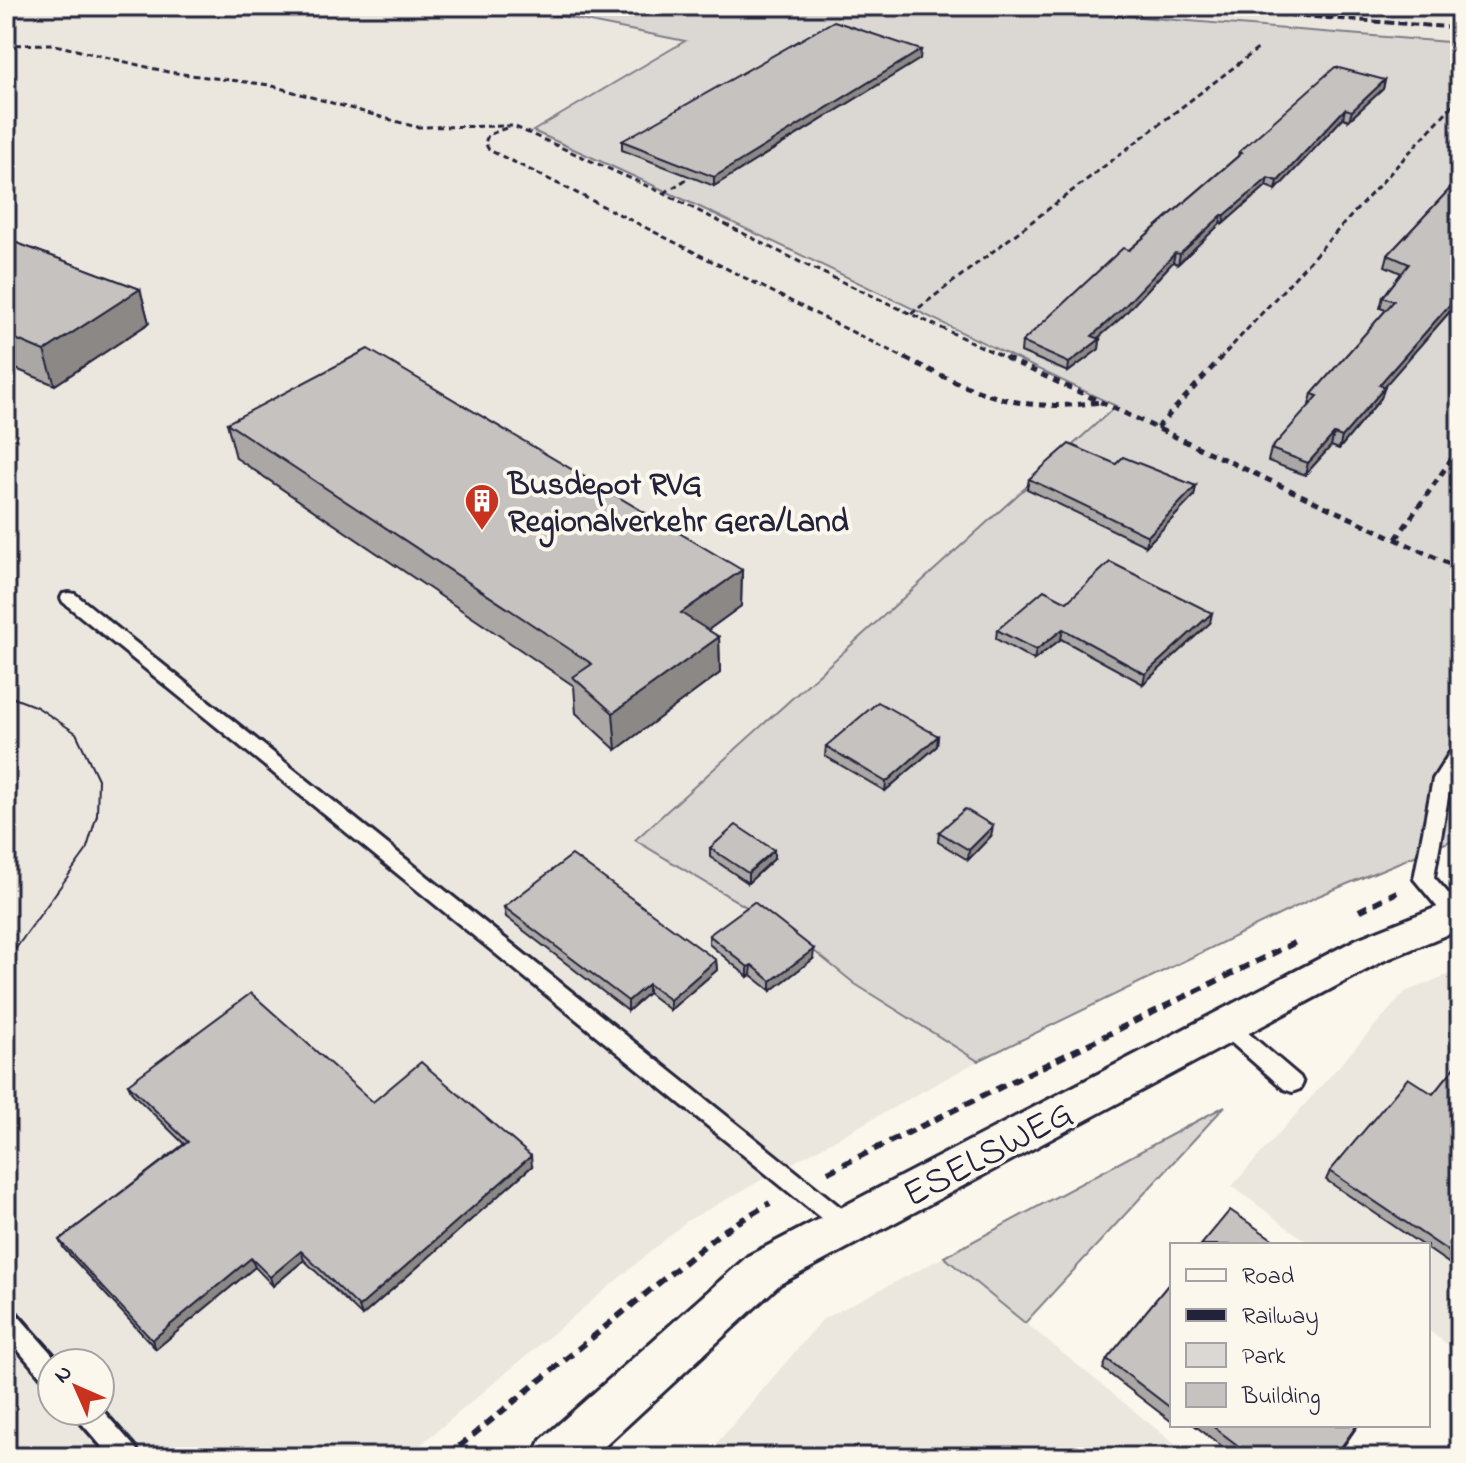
<svg xmlns="http://www.w3.org/2000/svg" width="1466" height="1463" viewBox="0 0 1466 1463" font-family="'Indie Flower',sans-serif">
<style>
.built{fill:#ebe7df;fill-rule:evenodd}
.green{fill:#dbd8d3;stroke:#7e7d87;stroke-width:2}
.lines{fill:none;stroke-linecap:round;stroke-linejoin:round}
.service-casing{stroke:#22223b;stroke-width:6}
.minor-casing{stroke:#22223b;stroke-width:6}
.path-far2{stroke:#22223b;stroke-width:3;stroke-dasharray:6 4;stroke-linecap:butt}
.path-far1{stroke:#22223b;stroke-width:5;stroke-dasharray:7 6;stroke-linecap:butt}
.path{stroke:#22223b;stroke-width:6;stroke-dasharray:10 7;stroke-linecap:butt}
.service{fill:#fbf7ec;fill-rule:evenodd}
.minor{fill:#fbf7ec;fill-rule:evenodd}
.tram{stroke:#22223b;stroke-width:2}
.rail{stroke:#22223b;stroke-width:4;stroke-dasharray:8 4;stroke-linecap:butt}
.wall{fill:#aaa7a5;stroke:#22223b;stroke-width:2}
.shaded-wall{fill:#8b8886;stroke:#22223b;stroke-width:2}
.building{fill:#c6c2c0;stroke:#22223b;stroke-width:2}
.labels{text-anchor:middle;stroke-width:8;stroke-linejoin:round;paint-order:stroke}
.poi-label{font-size:32px;font-weight:bold;fill:#22223b;stroke:#fbf7ec;text-anchor:start}
.near-street-label{font-size:38px;fill:#22223b;stroke:#fbf7ec}
</style>
<rect width="100%" height="100%" fill="#fbf7ec"/>
<filter id="ink" filterUnits="userSpaceOnUse"><feTurbulence type="fractalNoise" baseFrequency=".0125" numOctaves="2"/><feDisplacementMap in="SourceGraphic" scale="16" xChannelSelector="R" yChannelSelector="G"/><feConvolveMatrix kernelMatrix="1 2 1 2 8 2 1 2 1" color-interpolation-filters="sRGB"/></filter>
<g filter="url(#ink)">
<g class="built">
<path d="M 6,6 L 510,6 L 686,41 L 534,132 L 740,224 L 915,311 L 1116,406 L 635,839 L 798,938 L 855,984 L 978,1061 L 687,1221 L 406,1457 L 6,1457 ZM 52,1363 L 100,1363 L 100,1411 L 52,1411 Z"/>
<path d="M 957,6 L 1460,6 L 1460,55 Z"/>
<path d="M 1460,970 L 1460,1354 L 1428,1330 L 1428,1245 L 1311,1245 L 1232,1186 L 1405,992 Z"/>
<path d="M 944,1257 L 1191,1457 L 705,1457 L 823,1319 Z"/>
</g>
<g class="green">
<path d="M 510,6 L 1003,6 L 1460,43 L 1460,837 L 1316,897 L 978,1061 L 855,984 L 798,938 L 635,840 L 1116,406 C 921,314 730,218 533,131 L 685,41 Z"/>
<path d="M 1225,1106 L 1025,1323 L 944,1257 Z"/>
</g>
<g class="lines">
<defs>
<g id="service">
<path d="M 69,593 L 75,594 L 854,1218 L 857,1225 L 854,1232 L 846,1235 L 838,1232 L 63,602 L 61,598 L 63,594 Z"/>
<path d="M 1460,745 L 1460,766 L 1451,780 L 1434,877 L 1460,907 L 1460,921 L 1448,920 L 1414,879 L 1433,779 L 1454,746 Z"/>
<path d="M 1226,1017 L 1233,1020 L 1300,1077 L 1303,1083 L 1300,1089 L 1292,1092 L 1284,1089 L 1219,1032 L 1216,1026 L 1219,1020 Z"/>
<path d="M 6,1307 L 14,1310 L 61,1363 L 52,1363 L 52,1383 L 43,1379 L 6,1336 Z"/>
<path d="M 100,1407 L 136,1448 L 140,1457 L 111,1457 L 78,1419 L 75,1411 L 100,1411 Z"/>
</g>
<path id="minor" d="M 1460,898 L 1460,929 L 1383,961 L 780,1284 L 593,1457 L 534,1457 L 541,1440 L 748,1256 L 1357,939 Z"/>
</defs>
<use href="#service" class="service-casing"/>
<use href="#minor" class="minor-casing"/>
<g class="path-far2">
<path d="M 6,45 L 51,44 L 168,72 L 269,85 L 416,127 L 513,126 L 663,193 L 804,264 L 1010,360"/>
<path d="M 506,128 L 488,135 L 485,143 L 489,150 C 630,218 768,291 909,360"/>
<path d="M 664,193 L 697,173"/>
<path d="M 911,314 L 1259,48"/>
<path d="M 1219,360 L 1460,97"/>
</g>
<g class="path-far1">
<path d="M 905,358 C 977,393 1017,414 1099,402"/>
<path d="M 1006,358 L 1460,569"/>
<path d="M 1157,428 L 1221,358"/>
<path d="M 1396,539 L 1460,447"/>
</g>
<g class="path">
<path d="M 1359,911 L 1397,892"/>
<path d="M 828,1172 L 1296,942"/>
<path d="M 446,1457 L 720,1233 L 770,1203"/>
</g>
<use href="#service" class="service"/>
<use href="#minor" class="minor"/>
<g class="tram">
<path d="M 6,695 L 37,707 L 76,733 L 98,779 L 97,815 L 86,851 L 6,962"/>
<path d="M 6,1300 L 61,1363"/>
<path d="M 6,1338 L 52,1393"/>
<path d="M 100,1406 L 145,1457"/>
<path d="M 68,1411 L 108,1457"/>
</g>
<path class="rail" d="M 1170,6 L 1460,28"/>
</g>
<g class="wall">
<path d="M 920,59 L 714,186 L 622,150 L 622,141 Z"/>
<path d="M 1385,80 L 1383,89 L 1349,120 L 1343,118 L 1276,190 L 1266,186 L 1223,224 L 1220,224 L 1178,264 L 1173,262 L 1122,317 L 1098,338 L 1100,339 L 1099,349 L 1068,372 L 1021,352 L 1022,342 L 1238,156 L 1239,152 Z"/>
<path d="M 1460,178 L 1460,300 L 1384,386 L 1381,398 L 1339,449 L 1331,446 L 1305,475 L 1268,461 L 1271,449 L 1310,406 L 1309,405 L 1312,394 L 1386,310 L 1380,308 L 1383,297 L 1401,273 L 1385,266 L 1388,255 Z"/>
<path d="M 6,239 L 140,289 L 149,323 L 55,385 L 6,365 Z"/>
<path d="M 227,423 L 742,570 L 741,606 L 708,630 L 719,637 L 720,673 L 616,750 L 576,713 L 574,686 L 236,458 Z"/>
<path d="M 1116,464 L 1196,486 L 1194,496 L 1146,546 L 1027,489 L 1029,479 Z"/>
<path d="M 1067,602 L 1210,623 L 1143,684 L 1061,639 L 1034,660 L 996,639 L 997,630 Z"/>
<path d="M 938,736 L 937,746 L 885,791 L 825,756 L 826,746 Z"/>
<path d="M 939,832 L 991,836 L 968,860 L 938,842 Z"/>
<path d="M 710,848 L 774,859 L 748,883 L 710,857 Z"/>
<path d="M 504,907 L 716,960 L 717,970 L 670,1010 L 648,993 L 628,1011 L 506,917 Z"/>
<path d="M 709,935 L 813,959 L 771,991 L 751,975 L 748,977 L 709,944 Z"/>
<path d="M 1460,1061 L 1460,1271 L 1428,1249 L 1428,1245 L 1422,1245 L 1326,1180 L 1330,1171 L 1433,1094 Z"/>
<path d="M 128,1084 L 373,1102 L 532,1166 L 362,1316 L 304,1260 L 273,1286 L 255,1267 L 156,1349 L 64,1249 L 59,1240 L 184,1144 L 132,1093 Z"/>
<path d="M 1172,1280 L 1172,1422 L 1103,1369 L 1107,1359 Z"/>
<path d="M 1194,1425 L 1358,1425 L 1336,1457 L 1236,1457 Z"/>
</g>
<g class="shaded-wall">
<path d="M 921,50 L 920,59 L 714,186 L 714,177 Z"/>
<path d="M 1385,80 L 1383,89 L 1349,120 L 1352,111 Z"/>
<path d="M 1345,109 L 1343,118 L 1276,190 L 1278,181 Z"/>
<path d="M 1268,178 L 1266,186 L 1223,224 L 1225,215 Z"/>
<path d="M 1222,215 L 1220,224 L 1178,264 L 1180,254 Z"/>
<path d="M 1175,253 L 1173,262 L 1122,317 L 1090,345 L 1092,336 Z"/>
<path d="M 140,289 L 149,323 L 55,385 L 44,351 Z"/>
<path d="M 1460,293 L 1460,300 L 1376,396 L 1379,385 Z"/>
<path d="M 1100,339 L 1099,349 L 1068,372 L 1069,363 Z"/>
<path d="M 1385,387 L 1381,398 L 1339,449 L 1342,437 Z"/>
<path d="M 1334,434 L 1331,446 L 1305,475 L 1308,463 Z"/>
<path d="M 1196,486 L 1194,496 L 1146,546 L 1148,536 Z"/>
<path d="M 742,570 L 741,606 L 682,649 L 681,613 Z"/>
<path d="M 1212,613 L 1210,623 L 1143,684 L 1145,674 Z"/>
<path d="M 1063,629 L 1061,639 L 1034,660 L 1036,650 Z"/>
<path d="M 719,637 L 720,673 L 616,750 L 613,713 Z"/>
<path d="M 938,736 L 937,746 L 885,791 L 886,782 Z"/>
<path d="M 993,826 L 991,836 L 968,860 L 969,850 Z"/>
<path d="M 774,850 L 774,859 L 748,883 L 748,873 Z"/>
<path d="M 814,949 L 813,959 L 771,991 L 771,981 Z"/>
<path d="M 716,960 L 717,970 L 670,1010 L 670,1000 Z"/>
<path d="M 752,965 L 751,975 L 748,977 L 748,967 Z"/>
<path d="M 648,984 L 648,993 L 628,1011 L 628,1001 Z"/>
<path d="M 531,1156 L 532,1166 L 362,1316 L 359,1307 Z"/>
<path d="M 301,1251 L 304,1260 L 273,1286 L 270,1277 Z"/>
<path d="M 251,1258 L 255,1267 L 156,1349 L 152,1340 Z"/>
<path d="M 1357,1425 L 1358,1425 L 1336,1457 L 1334,1457 Z"/>
</g>
<g class="building">
<path d="M 834,21 L 921,50 L 714,177 L 622,141 Z"/>
<path d="M 1335,67 L 1385,80 L 1352,111 L 1345,109 L 1278,181 L 1268,178 L 1225,215 L 1222,215 L 1180,254 L 1175,253 L 1124,307 L 1092,336 L 1100,339 L 1069,363 L 1022,342 L 1123,248 L 1129,250 L 1242,153 L 1239,152 Z"/>
<path d="M 1460,178 L 1460,293 L 1379,385 L 1385,387 L 1342,437 L 1334,434 L 1308,463 L 1271,449 L 1318,396 L 1312,394 L 1394,301 L 1383,297 L 1409,264 L 1388,255 Z"/>
<path d="M 6,239 L 140,289 L 44,351 L 6,335 Z"/>
<path d="M 368,349 L 742,570 L 681,613 L 719,637 L 613,713 L 573,677 L 592,664 L 227,423 Z"/>
<path d="M 1069,444 L 1116,464 L 1123,457 L 1196,486 L 1148,536 L 1029,479 Z"/>
<path d="M 1110,562 L 1212,613 L 1145,674 L 1063,629 L 1036,650 L 997,630 L 1044,590 L 1067,602 Z"/>
<path d="M 878,702 L 938,736 L 886,782 L 826,746 Z"/>
<path d="M 965,809 L 993,826 L 969,850 L 939,832 Z"/>
<path d="M 736,825 L 774,850 L 748,873 L 710,848 Z"/>
<path d="M 572,855 L 716,960 L 670,1000 L 648,984 L 628,1001 L 504,907 Z"/>
<path d="M 754,902 L 814,949 L 771,981 L 752,965 L 748,967 L 709,935 Z"/>
<path d="M 251,993 L 373,1102 L 421,1062 L 531,1156 L 359,1307 L 301,1251 L 270,1277 L 251,1258 L 152,1340 L 59,1240 L 188,1142 L 128,1084 Z"/>
<path d="M 1460,1061 L 1460,1259 L 1330,1171 L 1408,1078 L 1433,1094 Z"/>
<path d="M 1230,1210 L 1281,1245 L 1201,1245 Z"/>
<path d="M 1172,1280 L 1172,1409 L 1107,1359 Z"/>
<path d="M 1211,1425 L 1357,1425 L 1334,1457 L 1253,1457 Z"/>
</g>
</g>
<defs>
<symbol id="building-pin" viewBox="-11 -11 22 30"><path d="M0 17L-7.5 6A9.5 9.5 0 1 1 7.5 6Z" fill="#c8321e" stroke="#fbf7ec"/><path d="M-4-6H4V6H1V3H-1V6H-4ZM-2.5-4.3h1.7v1.8h-1.7ZM.8-4.3h1.7v1.8H.8ZM-2.5-1h1.7V.8h-1.7ZM.8-1h1.7V.8H.8Z" fill="#fff"/></symbol>
</defs>
<g fill-rule="evenodd">
<use href="#building-pin" x="462" y="481" width="40" height="54"/>
</g>
<g class="labels">
<g class="poi-label">
<text x="508" y="494">Busdepot RVG<tspan x="508" dy="37">Regionalverkehr Gera/Land</tspan></text>
</g>
<g class="near-street-label">
<text transform="translate(987 1152) rotate(-28)" y="13">ESELSWEG</text>
</g>
</g>
<rect width="1466" height="1463" fill="none" stroke="#fbf7ec" stroke-width="32"/>
<rect x="16" y="16" width="1434" height="1431" fill="none" stroke="#22223b" stroke-width="3" filter="url(#ink)"/>
<rect x="1170" y="1243" width="260" height="184" fill="#fbf7ec" stroke="#a4a2a5" stroke-width="2"/>
<rect x="1186" y="1269" width="40" height="12" fill="#fbf7ec" stroke="#a4a2a5" stroke-width="2"/>
<text x="1242" y="1283" font-size="24" fill="#22223b">Road</text>
<rect x="1186" y="1309" width="40" height="12" fill="#22223b" stroke="#a4a2a5" stroke-width="2"/>
<text x="1242" y="1323" font-size="24" fill="#22223b">Railway</text>
<rect x="1186" y="1343" width="40" height="24" fill="#dbd8d3" stroke="#a4a2a5" stroke-width="2"/>
<text x="1242" y="1363" font-size="24" fill="#22223b">Park</text>
<rect x="1186" y="1383" width="40" height="24" fill="#c6c2c0" stroke="#a4a2a5" stroke-width="2"/>
<text x="1242" y="1403" font-size="24" fill="#22223b">Building</text>
<g transform="translate(76 1387) rotate(315)"><circle r="38" fill="#fbf7ec" stroke="#a4a2a5" stroke-width="2"/>
<path d="M0-6L14 30L0 20L-14 30Z" fill="#c8321e"/>
<text y="-12" font-size="22" font-weight="bold" text-anchor="middle" fill="#22223b">N</text>
</g>
</svg>
